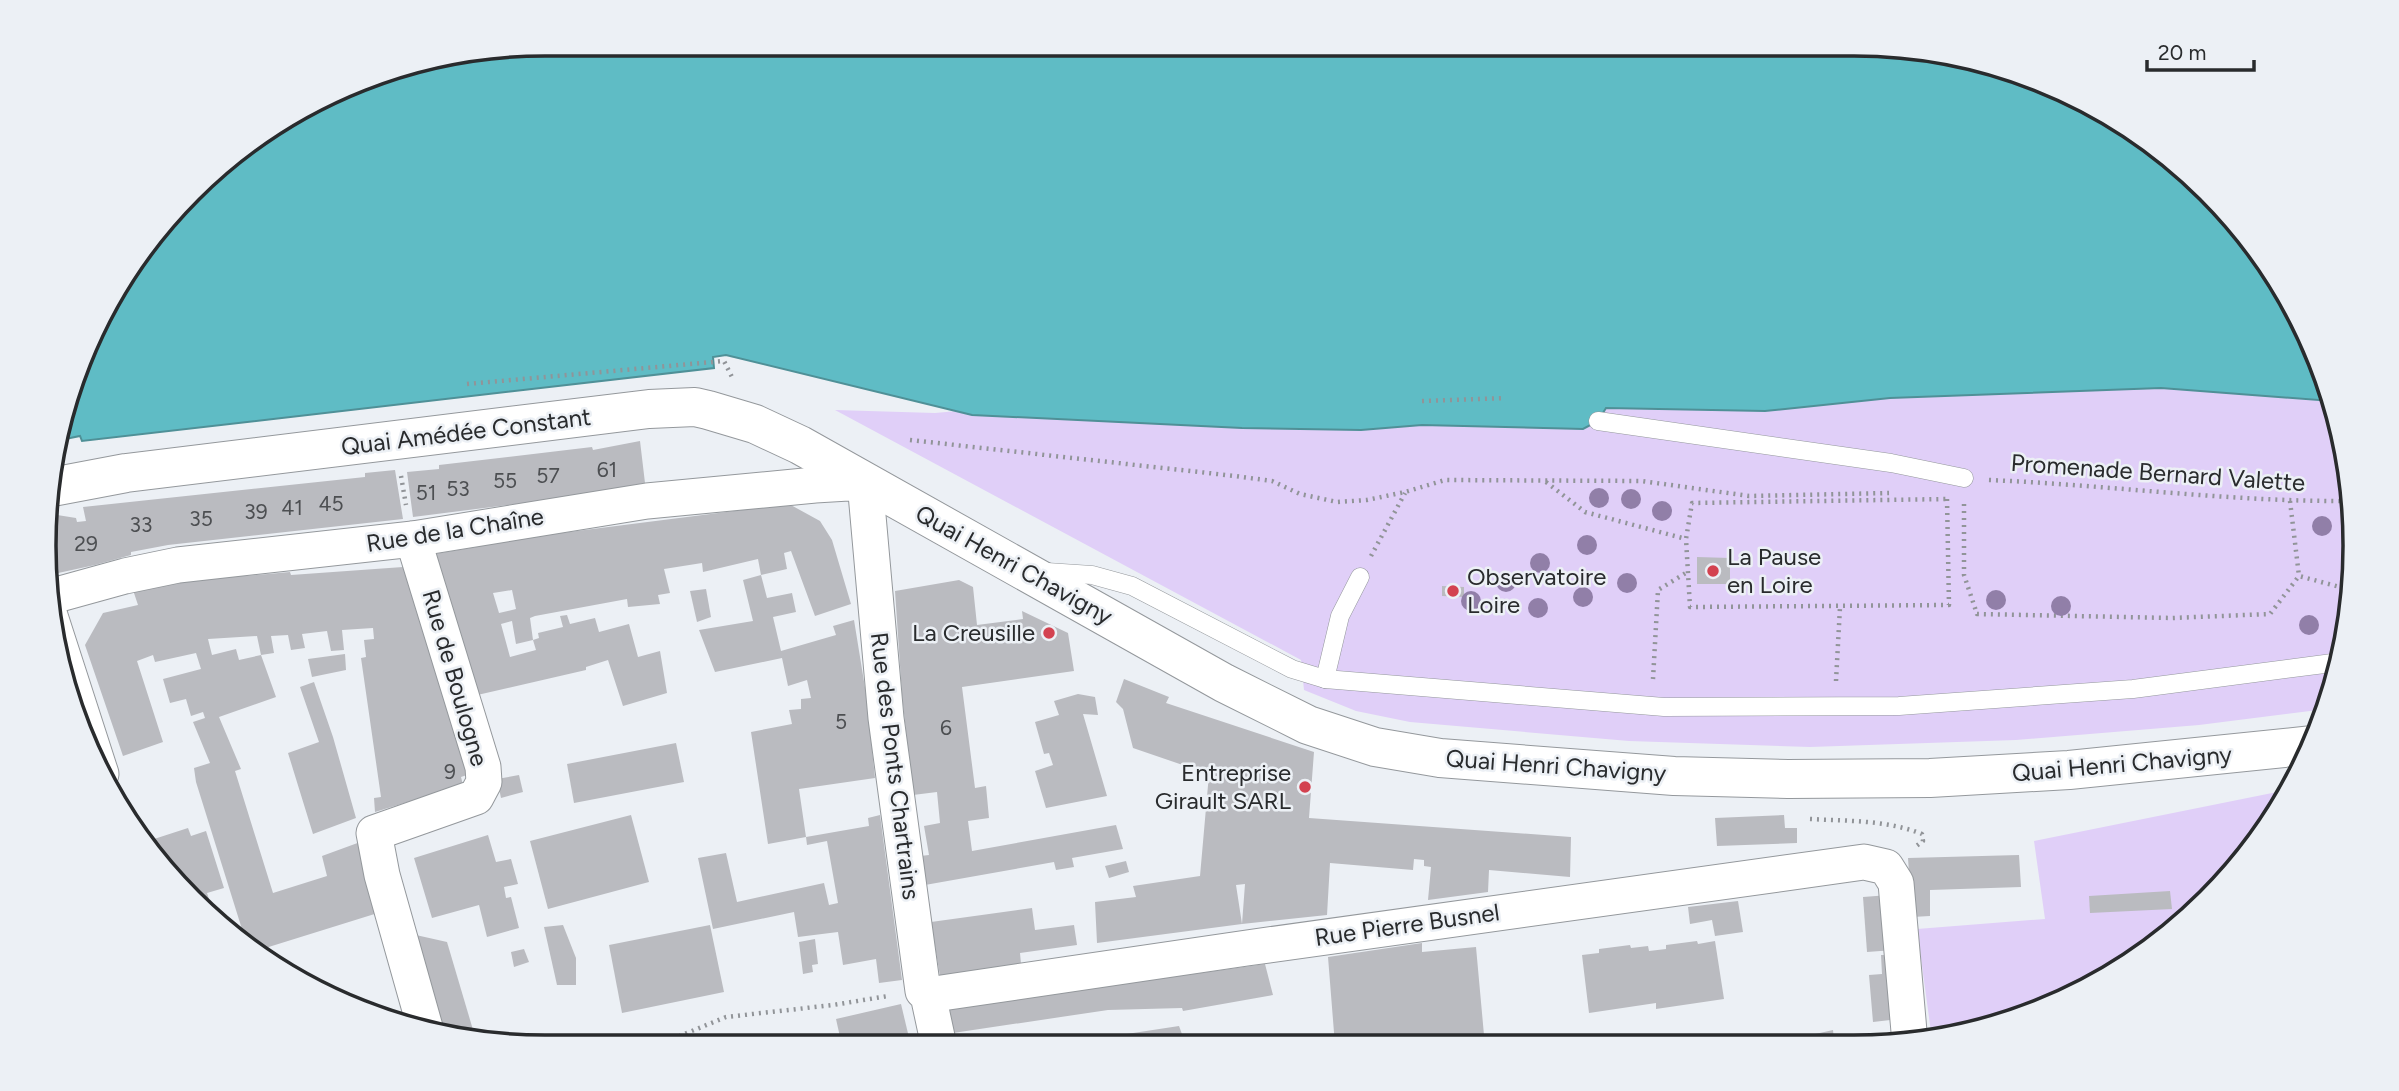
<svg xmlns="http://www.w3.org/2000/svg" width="2399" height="1091" viewBox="0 0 2399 1091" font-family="Figtree,sans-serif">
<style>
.green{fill:#e0cff8}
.water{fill:#5fbcc5;stroke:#4f9097;stroke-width:2}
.building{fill:#babbc0;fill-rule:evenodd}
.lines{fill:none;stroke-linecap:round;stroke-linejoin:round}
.lane-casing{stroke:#94989c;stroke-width:19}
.street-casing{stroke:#94989c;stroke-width:37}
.secondary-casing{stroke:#94989c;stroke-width:40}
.path{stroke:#919498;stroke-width:4.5;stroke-dasharray:2 5;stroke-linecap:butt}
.lane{stroke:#fff;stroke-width:18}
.street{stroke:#fff;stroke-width:35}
.secondary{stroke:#fff;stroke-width:38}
.tree{fill:#917fa8}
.poi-dot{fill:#d34250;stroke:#ecf0f5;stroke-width:2.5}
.labels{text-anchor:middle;stroke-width:5;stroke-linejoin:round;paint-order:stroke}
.number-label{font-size:21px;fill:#4d4f52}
.street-label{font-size:24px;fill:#292b2d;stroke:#ecf0f5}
.poi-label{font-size:24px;fill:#292b2d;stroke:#ecf0f5;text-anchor:start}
.rim{fill:none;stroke:#292b2d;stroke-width:3.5}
</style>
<rect width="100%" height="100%" fill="#ecf0f5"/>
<g class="green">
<path d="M 1836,357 L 2331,401 L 2346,447 L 2355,545 L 2346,643 L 2326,709 L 2199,725 L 2016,740 L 1810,747 L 1629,741 L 1410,722 L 1356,711 L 1304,690 L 1301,660 L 835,410 L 935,413 L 1012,406 Z"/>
<path d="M 2287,790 L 2252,851 L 2159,943 L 2046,1009 L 1979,1027 L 1931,1032 L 1917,929 L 2045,919 L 2034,841 Z"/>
</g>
<path class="water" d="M 546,44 L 1854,44 L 1951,53 L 2045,82 L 2132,128 L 2208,190 L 2270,266 L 2317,353 L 2331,401 L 2161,388 L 1890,398 L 1765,411 L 1606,408 L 1598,421 L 1583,429 L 1422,425 L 1361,430 L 1242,428 L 972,415 L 726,355 L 713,357 L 714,368 L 82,441 L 80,436 L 56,441 L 111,295 L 215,168 L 295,111 L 384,71 Z"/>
<g class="building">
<path d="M 640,441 L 645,483 L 563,498 L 413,517 L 407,472 L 439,469 L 439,465 L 592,447 L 593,450 Z"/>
<path d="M 395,470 L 403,519 L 168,545 L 131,552 L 131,555 L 95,565 L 49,575 L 51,514 L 76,518 L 77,522 L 86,521 L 83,507 L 365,477 L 365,473 Z"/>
<path d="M 789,504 L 820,521 L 832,540 L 851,604 L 815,616 L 791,551 L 784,553 L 787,569 L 761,575 L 758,559 L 703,572 L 702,563 L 664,569 L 670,593 L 658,595 L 660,604 L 628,607 L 627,599 L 535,616 L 530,618 L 533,640 L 516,644 L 512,621 L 501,624 L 510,657 L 536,650 L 533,640 L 539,638 L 538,633 L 563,627 L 560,616 L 567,615 L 570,624 L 595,618 L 599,632 L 629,624 L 638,657 L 660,651 L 667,693 L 623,706 L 608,660 L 586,667 L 586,670 L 473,696 L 434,554 L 476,547 L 475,544 ZM 512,590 L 516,609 L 499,613 L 493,593 Z"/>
<path d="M 1697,557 L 1730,558 L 1730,584 L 1697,584 Z"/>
<path d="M 403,567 L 417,600 L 473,773 L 461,777 L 463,785 L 375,812 L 374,798 L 381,797 L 361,658 L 366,657 L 364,640 L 374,639 L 373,628 L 342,630 L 344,650 L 331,651 L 327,631 L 302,634 L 305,648 L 291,650 L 288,635 L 271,636 L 274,653 L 261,655 L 257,636 L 208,639 L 212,655 L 236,649 L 239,660 L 261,655 L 276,697 L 219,717 L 241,769 L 235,771 L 273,893 L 327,876 L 322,856 L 363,841 L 381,912 L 259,950 L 246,942 L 196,782 L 194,768 L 210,763 L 193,722 L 205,718 L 203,712 L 191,716 L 186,699 L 170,703 L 163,679 L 201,669 L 196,653 L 155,662 L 153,655 L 137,661 L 163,742 L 123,756 L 85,645 L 103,613 L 138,605 L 132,587 L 244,574 L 244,576 L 290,572 L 291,575 Z"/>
<path d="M 761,575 L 767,598 L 792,593 L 796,612 L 773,617 L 781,651 L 836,635 L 833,626 L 854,620 L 867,700 L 875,778 L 799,789 L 806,837 L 869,826 L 868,818 L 880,815 L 902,980 L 879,983 L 876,959 L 843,965 L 838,932 L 798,937 L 794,912 L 713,929 L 698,858 L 726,853 L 737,902 L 824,883 L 829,905 L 838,903 L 827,841 L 807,845 L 806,837 L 768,844 L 751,732 L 792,724 L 789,710 L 801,709 L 801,699 L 811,698 L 807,680 L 788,686 L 782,658 L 715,672 L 699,630 L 753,621 L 743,580 Z"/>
<path d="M 959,580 L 973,587 L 977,625 L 1023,619 L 1022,611 L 1068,633 L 1074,671 L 962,687 L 975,788 L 986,786 L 989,818 L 968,821 L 972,851 L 1116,825 L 1123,849 L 1072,858 L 1074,867 L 1056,870 L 1054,862 L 925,885 L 920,856 L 929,855 L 924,826 L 940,823 L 937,792 L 913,795 L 902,695 L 895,591 Z"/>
<path d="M 1442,586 L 1464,587 L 1464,597 L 1442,596 Z"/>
<path d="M 706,589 L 711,617 L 697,622 L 690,591 Z"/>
<path d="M 345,654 L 346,670 L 312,677 L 308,659 Z"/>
<path d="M 1124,679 L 1169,697 L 1166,703 L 1314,752 L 1309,818 L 1571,837 L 1570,877 L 1489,870 L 1488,892 L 1428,900 L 1431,867 L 1424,866 L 1424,860 L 1414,859 L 1413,870 L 1330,863 L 1327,915 L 1242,924 L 1245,884 L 1236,885 L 1242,924 L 1097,943 L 1095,902 L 1136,897 L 1133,886 L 1200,876 L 1209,774 L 1133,748 L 1123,709 L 1116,702 Z"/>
<path d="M 314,682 L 333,737 L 356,818 L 313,834 L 288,753 L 319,742 L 300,687 Z"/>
<path d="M 1078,694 L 1095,697 L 1098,715 L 1083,714 L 1107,796 L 1046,808 L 1035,771 L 1053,765 L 1049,753 L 1044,754 L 1035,722 L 1059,715 L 1054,701 Z"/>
<path d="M 676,743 L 684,782 L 574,803 L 567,764 Z"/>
<path d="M 519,775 L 523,792 L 501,798 L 497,779 Z"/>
<path d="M 631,815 L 649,882 L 548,909 L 530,841 Z"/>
<path d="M 1784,815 L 1785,828 L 1797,828 L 1797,843 L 1717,846 L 1715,818 Z"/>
<path d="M 188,828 L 191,836 L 206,831 L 224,888 L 207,893 L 209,899 L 198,902 L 153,848 L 151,840 Z"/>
<path d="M 488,835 L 496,862 L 511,859 L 518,884 L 504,887 L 506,898 L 511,897 L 519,928 L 487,937 L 479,905 L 432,918 L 414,858 Z"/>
<path d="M 2019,855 L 2021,887 L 1930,890 L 1930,916 L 1912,917 L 1908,858 Z"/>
<path d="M 1126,861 L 1129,872 L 1109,878 L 1105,866 Z"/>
<path d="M 2170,891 L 2172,909 L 2090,913 L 2089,896 Z"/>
<path d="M 1889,895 L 1894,950 L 1867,952 L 1863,897 Z"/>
<path d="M 1738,901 L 1743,932 L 1715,936 L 1712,920 L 1690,924 L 1688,907 Z"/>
<path d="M 1032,908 L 1035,930 L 1074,925 L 1077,945 L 1020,953 L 1021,964 L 940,976 L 931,922 Z"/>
<path d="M 563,925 L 576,958 L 576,985 L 557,985 L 544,927 Z"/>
<path d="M 710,925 L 724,992 L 622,1013 L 609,945 Z"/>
<path d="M 407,933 L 447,942 L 476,1040 L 437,1034 Z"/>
<path d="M 815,939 L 818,964 L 812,965 L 813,972 L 803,974 L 799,942 Z"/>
<path d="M 1697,941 L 1698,944 L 1715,941 L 1724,999 L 1656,1009 L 1656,1003 L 1589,1013 L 1582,955 L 1599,953 L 1599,949 L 1630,945 L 1631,948 L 1648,946 L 1649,951 L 1666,949 L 1666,945 Z"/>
<path d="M 1422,943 L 1422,952 L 1476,947 L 1484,1035 L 1430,1040 L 1431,1044 L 1335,1045 L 1328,957 Z"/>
<path d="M 524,949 L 529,962 L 514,967 L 511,952 Z"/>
<path d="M 1881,955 L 1894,955 L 1899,1019 L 1873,1022 L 1869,975 L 1882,974 Z"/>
<path d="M 1265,964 L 1273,995 L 1183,1011 L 1182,1008 L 1108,1010 L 953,1033 L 947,1008 Z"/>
<path d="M 901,1004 L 911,1046 L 842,1046 L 836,1019 Z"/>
<path d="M 1179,1026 L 1186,1045 L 1061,1046 L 1061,1044 Z"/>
<path d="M 1833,1030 L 1834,1040 L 1866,1035 L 1868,1043 L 1789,1043 L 1789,1040 Z"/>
</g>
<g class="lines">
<defs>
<g id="lane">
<path d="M 1598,421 L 1891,463 L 1964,478"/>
<path d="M 1047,572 L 1092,575 L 1132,586 L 1292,669 L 1325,679 L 1664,707 L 1899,706 L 2133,689 L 2340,662"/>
<path d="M 1325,679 L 1340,616 L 1360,577"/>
</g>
<g id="street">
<path d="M 413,539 L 483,767 L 484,782 L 476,797 L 374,833 L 382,875 L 426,1031"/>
<path d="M 49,597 L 125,576 L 178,565 L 413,539 L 647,501 L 815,485 L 865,482 L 886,718 L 923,991 L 928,995 L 939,1046"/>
<path d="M 48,610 L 101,774"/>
<path d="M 928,995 L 1247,948 L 1864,862 L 1886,867 L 1896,883 L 1910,1043"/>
</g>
<path id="secondary" d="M 52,487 L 126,473 L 649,409 L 695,407 L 708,410 L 755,424 L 800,445 L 1224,683 L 1308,725 L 1375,747 L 1440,758 L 1674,776 L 1788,779 L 1930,778 L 2069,770 L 2313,745"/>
</defs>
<use href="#lane" class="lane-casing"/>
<use href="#street" class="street-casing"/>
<use href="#secondary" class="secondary-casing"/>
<g class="path">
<path d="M 467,384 L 724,361 L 732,377"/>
<path d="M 1422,401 L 1505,398"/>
<path d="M 910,440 L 1235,476 L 1272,481 L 1300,494 L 1337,502 L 1367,500 L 1405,492 L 1445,480 L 1642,481 L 1749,496 L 1889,493"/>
<path d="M 401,476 L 406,505"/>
<path d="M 1989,480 C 2110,485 2230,502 2351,501"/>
<path d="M 1546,482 L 1585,512 L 1686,539"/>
<path d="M 1947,499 L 1949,605 L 1690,607 L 1686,539 L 1692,503 Z"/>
<path d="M 2290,501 L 2299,576"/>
<path d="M 1964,504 L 1964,575 L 1977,614 L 2172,618 L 2270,614 L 2299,576 L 2351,590"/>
<path d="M 1371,556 L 1405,493"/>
<path d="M 1653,679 L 1658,590 L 1689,571"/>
<path d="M 1836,681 L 1840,607"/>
<path d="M 1810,819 C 1848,821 1887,820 1922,834 L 1923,841 L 1915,847"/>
<path d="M 653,1047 L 726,1017 L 833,1005 L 888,996"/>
</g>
<use href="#lane" class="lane"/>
<use href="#street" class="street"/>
<use href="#secondary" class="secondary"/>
</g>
<g class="tree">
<circle cx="1599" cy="498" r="10"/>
<circle cx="1631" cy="499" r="10"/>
<circle cx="1662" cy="511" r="10"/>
<circle cx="2322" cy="526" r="10"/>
<circle cx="1587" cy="545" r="10"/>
<circle cx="1540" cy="563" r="10"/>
<circle cx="1506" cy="582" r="10"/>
<circle cx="1627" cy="583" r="10"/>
<circle cx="1583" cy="597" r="10"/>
<circle cx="1996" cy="600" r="10"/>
<circle cx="1471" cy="601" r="10"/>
<circle cx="2061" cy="606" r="10"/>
<circle cx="1538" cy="608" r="10"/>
<circle cx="2309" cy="625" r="10"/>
</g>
<g class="poi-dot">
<circle cx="1713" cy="571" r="7"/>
<circle cx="1453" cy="591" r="7"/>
<circle cx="1049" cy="633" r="7"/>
<circle cx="1305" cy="787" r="7"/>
</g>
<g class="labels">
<g class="number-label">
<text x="607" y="477">61</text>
<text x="548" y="483">57</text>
<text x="505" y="488">55</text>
<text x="458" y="496">53</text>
<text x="426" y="500">51</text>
<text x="331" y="511">45</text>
<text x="292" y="515">41</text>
<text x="256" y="519">39</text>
<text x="201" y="526">35</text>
<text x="141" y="532">33</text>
<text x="86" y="551">29</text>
<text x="841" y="729">5</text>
<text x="946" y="735">6</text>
<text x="450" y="779">9</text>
</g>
<g class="street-label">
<text transform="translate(466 432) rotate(-7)" y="8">Quai Amédée Constant</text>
<text transform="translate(2158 473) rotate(4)" y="8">Promenade Bernard Valette</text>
<text transform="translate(455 530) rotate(-9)" y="8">Rue de la Chaîne</text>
<text transform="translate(1014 565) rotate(29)" y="8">Quai Henri Chavigny</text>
<text transform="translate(455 678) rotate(74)" y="8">Rue de Boulogne</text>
<text transform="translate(2122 764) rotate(-5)" y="8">Quai Henri Chavigny</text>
<text transform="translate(895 766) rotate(83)" y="8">Rue des Ponts Chartrains</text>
<text transform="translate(1556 766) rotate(4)" y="8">Quai Henri Chavigny</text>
<text transform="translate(1407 925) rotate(-8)" y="8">Rue Pierre Busnel</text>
</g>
<g class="poi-label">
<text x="1727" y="565">La Pause<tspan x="1727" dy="28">en Loire</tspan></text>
<text x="1467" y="585">Observatoire<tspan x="1467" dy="28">Loire</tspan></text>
<text x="1035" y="641" text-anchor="end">La Creusille</text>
<text x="1291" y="781" text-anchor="end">Entreprise<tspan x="1291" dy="28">Girault SARL</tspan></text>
</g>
</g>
<path d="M0 0H2399V1091H0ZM545 56H1854A489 489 0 0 1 2343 545V546A489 489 0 0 1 1854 1035H545A489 489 0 0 1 56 546V545A489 489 0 0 1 545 56Z" fill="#ecf0f5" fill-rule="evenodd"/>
<path class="rim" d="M545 56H1854A489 489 0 0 1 2343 545V546A489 489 0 0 1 1854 1035H545A489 489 0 0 1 56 546V545A489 489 0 0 1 545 56Z"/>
<path d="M2147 60v10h107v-10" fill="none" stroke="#292b2d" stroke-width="3.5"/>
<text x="2158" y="60" font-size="21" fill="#292b2d" stroke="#ecf0f5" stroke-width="5" paint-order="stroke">20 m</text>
</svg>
